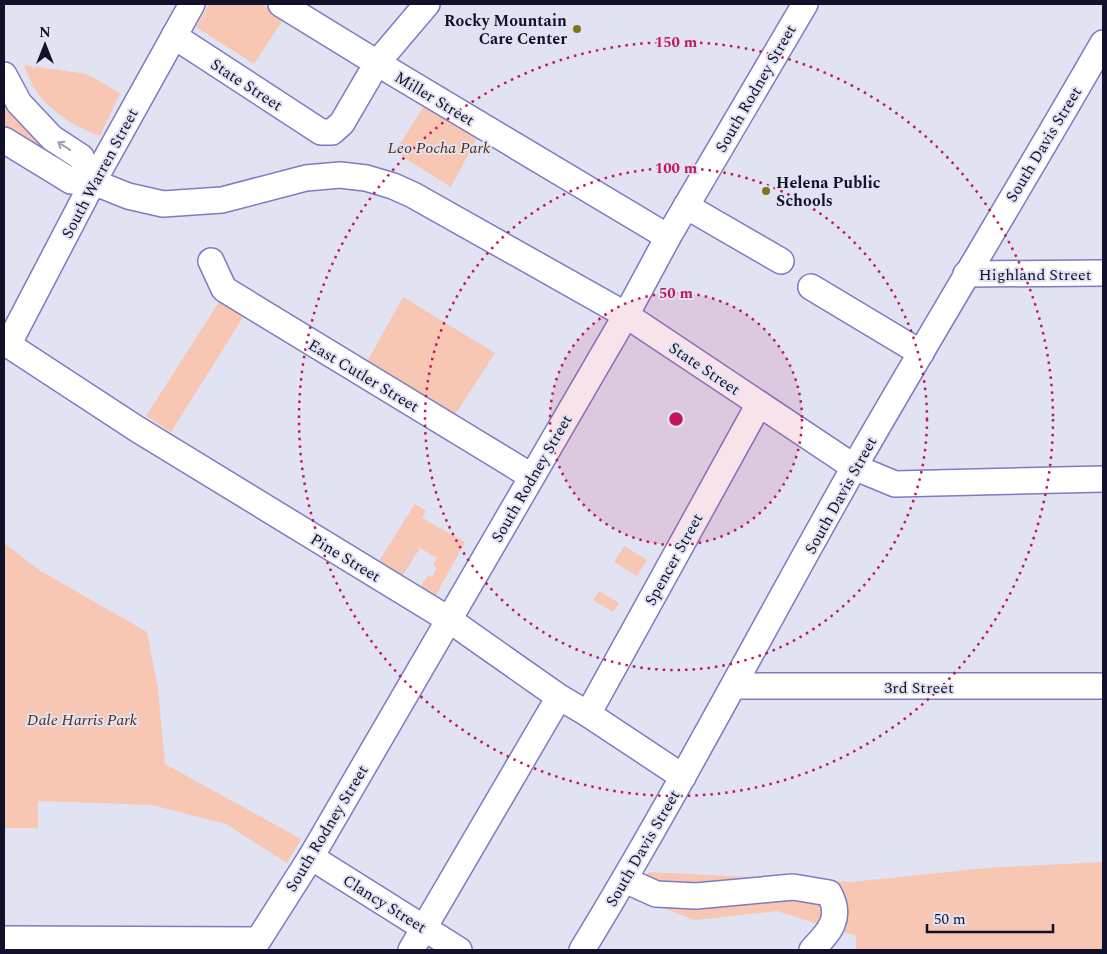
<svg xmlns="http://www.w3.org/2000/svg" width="1107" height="954" viewBox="0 0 1107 954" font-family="Spectral,serif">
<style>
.green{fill:#f8c7b3}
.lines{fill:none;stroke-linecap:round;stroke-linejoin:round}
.minor-casing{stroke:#7d7bc3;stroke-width:28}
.minor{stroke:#fff;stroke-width:25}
.oneway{stroke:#a09faa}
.ring{fill:none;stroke:#c2185b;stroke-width:2.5;stroke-dasharray:2.5 5}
.poi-dot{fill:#7f761a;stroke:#e1e2f2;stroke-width:2}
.labels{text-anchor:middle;stroke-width:4;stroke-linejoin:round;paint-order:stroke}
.poi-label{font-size:16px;font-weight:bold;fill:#12102b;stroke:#e1e2f2;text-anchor:end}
.street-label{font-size:16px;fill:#12102b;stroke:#e1e2f2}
.park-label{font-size:16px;font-style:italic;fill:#592914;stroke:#e1e2f2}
.centre{fill:#c2185b;stroke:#e1e2f2;stroke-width:2.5}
.ring-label{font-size:15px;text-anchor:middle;font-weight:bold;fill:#c2185b;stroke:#e1e2f2;stroke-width:4;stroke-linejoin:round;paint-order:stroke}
</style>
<rect width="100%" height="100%" fill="#e1e2f2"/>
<g class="green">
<path d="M 209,4 L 261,4 L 284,18 L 254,64 L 196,27 Z"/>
<path d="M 24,65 L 87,74 L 120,93 L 100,136 C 77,128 53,113 38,94 C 32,85 28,75 24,65 Z"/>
<path d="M 4,96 L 74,165 L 71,170 L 4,128 Z"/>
<path d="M 424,106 L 477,138 L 451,187 L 395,152 Z"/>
<path d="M 403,297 L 495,353 L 453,418 L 366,364 Z"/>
<path d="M 221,299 L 245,314 L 171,432 L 146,416 Z"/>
<path d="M 415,504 L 426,511 L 422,518 L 465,542 L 436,595 L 421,586 L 428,575 L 432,577 L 437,568 L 433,565 L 437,558 L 420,548 L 403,575 L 379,561 Z"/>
<path d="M 4,543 L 39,570 L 147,632 L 158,689 L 165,764 L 301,839 L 287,863 L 226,824 L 152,805 L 38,801 L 38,828 L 4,828 Z"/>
<path d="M 624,546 L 647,560 L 637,576 L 614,562 Z"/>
<path d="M 599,591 L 619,603 L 613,612 L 593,600 Z"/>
<path d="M 1103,862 L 1103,950 L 856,950 L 856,936 L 777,911 L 694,920 L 630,895 L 649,872 L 851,882 L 986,868 Z"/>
</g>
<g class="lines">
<defs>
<g id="minor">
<path d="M 281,4 L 377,63 L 668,237"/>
<path d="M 174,36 L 321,132 L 332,132 L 342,123 L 377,63 L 427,4"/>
<path d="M 4,75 L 19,103 L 52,138 L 81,157 L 93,182"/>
<path d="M 4,140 L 71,181 L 93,182 L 128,196 L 163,204 L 222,200 L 306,178 L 340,175 L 366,178 L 393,186 L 413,195 L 626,315 L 854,467 L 895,484 L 1103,479"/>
<path d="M 686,206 L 781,261"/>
<path d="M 211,261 L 224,289 L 531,476"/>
<path d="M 966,274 L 1103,273"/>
<path d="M 811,287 L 921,353"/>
<path d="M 4,342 L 137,429 L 448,619 L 559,697 L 588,714 L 683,777"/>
<path d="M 8,345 L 93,182 L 192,4"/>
<path d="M 734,686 L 1103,686"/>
<path d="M 588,714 L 759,404"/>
<path d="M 311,857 L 459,950"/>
<path d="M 625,880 L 656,894 L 696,896 L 793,887 L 829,893 C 843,918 829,932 812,950"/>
<path d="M 4,939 L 258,940"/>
<path d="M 252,950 L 311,857 L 626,315 L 668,237 L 805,4"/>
<path d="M 411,950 L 559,697"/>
<path d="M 582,950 C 679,791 764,626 856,464 C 937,323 1022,184 1103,43"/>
</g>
</defs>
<use href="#minor" class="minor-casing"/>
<use href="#minor" class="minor"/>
</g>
<defs><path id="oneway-shaft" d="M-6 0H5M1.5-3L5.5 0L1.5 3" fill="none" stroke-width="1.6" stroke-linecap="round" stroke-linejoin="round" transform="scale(1.25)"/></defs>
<use class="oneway" href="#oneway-shaft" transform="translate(64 146) rotate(-146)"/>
<circle cx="676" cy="419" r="126" fill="#c2185b" fill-opacity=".12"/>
<g class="ring">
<circle cx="676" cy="419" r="126"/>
<circle cx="676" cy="419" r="251"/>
<circle cx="676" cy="419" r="377"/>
</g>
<g class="poi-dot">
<circle cx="577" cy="29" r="5"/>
<circle cx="766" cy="191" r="5"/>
</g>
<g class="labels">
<g class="poi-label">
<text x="567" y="26">Rocky Mountain<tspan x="567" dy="18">Care Center</tspan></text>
<text x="776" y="188" text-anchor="start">Helena Public<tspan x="776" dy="18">Schools</tspan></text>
</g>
<g class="street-label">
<text transform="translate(247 84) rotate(33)" y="6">State Street</text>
<text transform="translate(755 88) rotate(-60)" y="6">South Rodney Street</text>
<text transform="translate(435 98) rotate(31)" y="6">Miller Street</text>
<text transform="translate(1043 144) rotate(-59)" y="6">South Davis Street</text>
<text transform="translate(99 173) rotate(-62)" y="6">South Warren Street</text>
<text x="1035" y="280">Highland Street</text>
<text transform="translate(705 368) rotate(34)" y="6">State Street</text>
<text transform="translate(364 375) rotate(31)" y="6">East Cutler Street</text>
<text transform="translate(531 478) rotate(-60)" y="6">South Rodney Street</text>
<text transform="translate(840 495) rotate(-61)" y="6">South Davis Street</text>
<text transform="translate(346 557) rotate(31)" y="6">Pine Street</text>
<text transform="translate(673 559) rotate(-61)" y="6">Spencer Street</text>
<text x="919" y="693">3rd Street</text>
<text transform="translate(326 828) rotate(-59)" y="6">South Rodney Street</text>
<text transform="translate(642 848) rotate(-60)" y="6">South Davis Street</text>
<text transform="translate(385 903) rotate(32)" y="6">Clancy Street</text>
</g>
<g class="park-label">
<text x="439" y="153">Leo Pocha Park</text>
<text x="82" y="725">Dale Harris Park</text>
</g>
</g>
<circle cx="676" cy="419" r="8" class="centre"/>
<g class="ring-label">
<text x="676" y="47">150 m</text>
<text x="676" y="173">100 m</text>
<text x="676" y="298">50 m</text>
</g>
<rect width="1107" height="954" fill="none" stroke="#12102b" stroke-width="10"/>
<g transform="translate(45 45)" stroke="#e1e2f2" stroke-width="4" paint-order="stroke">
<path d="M0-4L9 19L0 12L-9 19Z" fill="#12102b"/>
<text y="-8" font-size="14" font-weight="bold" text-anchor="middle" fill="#12102b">N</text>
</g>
<path d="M927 924v8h126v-8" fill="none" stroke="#12102b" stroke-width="2.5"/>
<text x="934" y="924" font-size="15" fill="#12102b" stroke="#e1e2f2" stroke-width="4" paint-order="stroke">50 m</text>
</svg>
